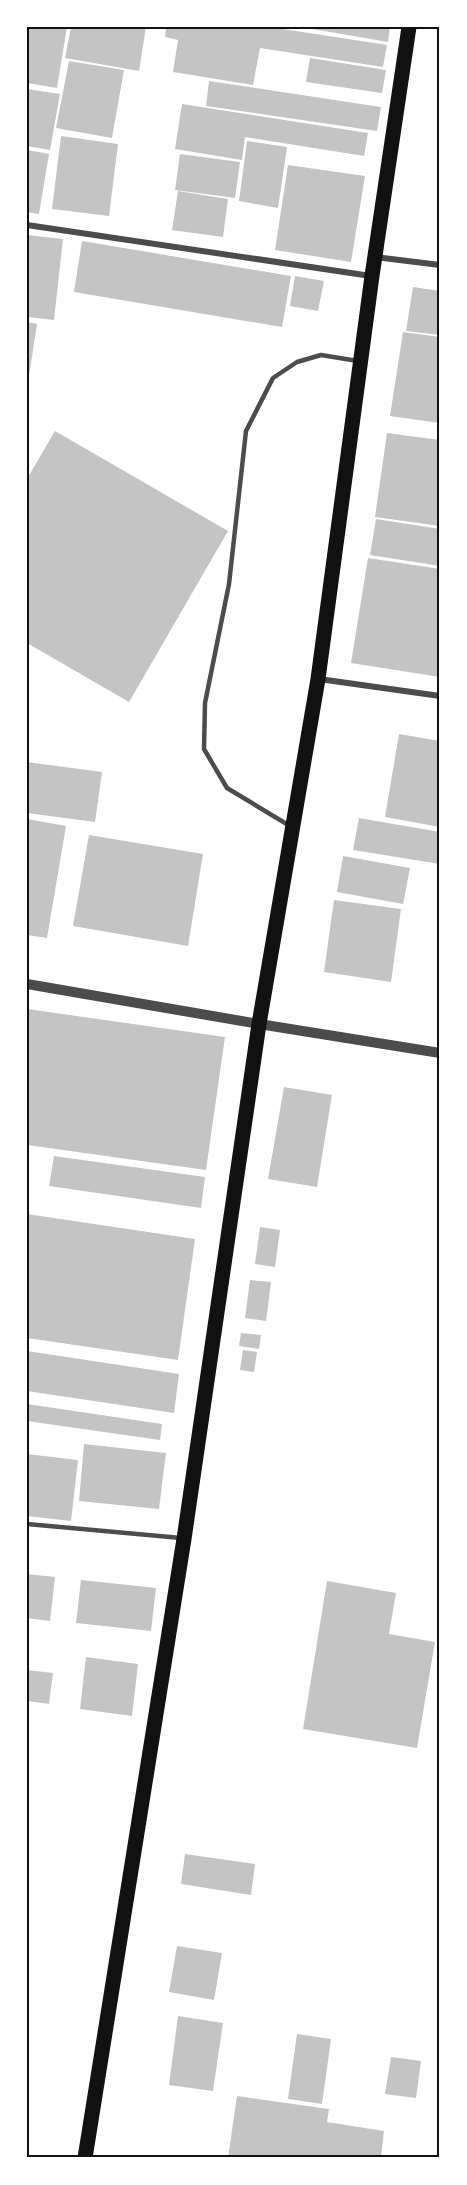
<svg xmlns="http://www.w3.org/2000/svg" width="467" height="2185" viewBox="0 0 467 2185" font-family="Figtree,sans-serif">
<style>
.building{fill:#c4c4c4}
.lines{fill:none;stroke-linecap:round;stroke-linejoin:round}
.service{stroke:#4c4c4c;stroke-width:4.5}
.minor{stroke:#4c4c4c;stroke-width:6}
.tertiary{stroke:#4c4c4c;stroke-width:10}
.primary{stroke:#111;stroke-width:15}
.neatline{fill:none;stroke:#111;stroke-width:2}
</style>
<rect width="100%" height="100%" fill="#fff"/>
<g class="building">
<path d="M 27,27 L 67,27 L 57,88 L 27,83 Z"/>
<path d="M 71,27 L 146,27 L 139,71 L 65,58 Z"/>
<path d="M 166,27 L 270,27 L 387,45 L 383,67 L 260,48 L 253,85 L 173,72 L 178,40 L 165,37 Z"/>
<path d="M 301,27 L 390,27 L 388,42 Z"/>
<path d="M 310,58 L 386,70 L 382,93 L 306,82 Z"/>
<path d="M 69,61 L 124,70 L 112,138 L 56,128 Z"/>
<path d="M 209,81 L 381,107 L 377,131 L 206,106 Z"/>
<path d="M 27,89 L 60,94 L 50,150 L 27,146 Z"/>
<path d="M 182,104 L 368,133 L 364,156 L 245,137 L 242,160 L 175,149 Z"/>
<path d="M 61,136 L 118,144 L 109,216 L 52,209 Z"/>
<path d="M 247,141 L 287,147 L 278,208 L 239,201 Z"/>
<path d="M 27,150 L 49,154 L 39,214 L 27,212 Z"/>
<path d="M 180,154 L 240,162 L 235,198 L 175,190 Z"/>
<path d="M 288,165 L 365,176 L 351,262 L 275,250 Z"/>
<path d="M 178,191 L 228,199 L 223,237 L 172,230 Z"/>
<path d="M 27,235 L 63,239 L 54,320 L 27,317 Z"/>
<path d="M 82,241 L 291,276 L 282,327 L 74,292 Z"/>
<path d="M 295,276 L 324,281 L 318,311 L 290,306 Z"/>
<path d="M 413,287 L 440,291 L 440,335 L 406,331 Z"/>
<path d="M 27,322 L 37,324 L 28,382 L 27,382 Z"/>
<path d="M 403,332 L 440,337 L 440,423 L 390,416 Z"/>
<path d="M 55,431 L 228,531 L 129,702 L 27,643 L 27,479 Z"/>
<path d="M 387,433 L 440,440 L 440,526 L 375,517 Z"/>
<path d="M 376,519 L 440,529 L 440,566 L 370,555 Z"/>
<path d="M 368,558 L 440,569 L 440,677 L 351,663 Z"/>
<path d="M 399,734 L 440,741 L 440,827 L 385,817 Z"/>
<path d="M 27,762 L 102,772 L 95,822 L 27,813 Z"/>
<path d="M 359,818 L 440,832 L 440,864 L 353,850 Z"/>
<path d="M 27,819 L 66,826 L 47,938 L 27,935 Z"/>
<path d="M 89,835 L 203,854 L 188,946 L 73,926 Z"/>
<path d="M 343,856 L 410,868 L 403,904 L 337,892 Z"/>
<path d="M 334,900 L 401,909 L 391,982 L 324,972 Z"/>
<path d="M 27,1009 L 225,1037 L 206,1170 L 27,1145 Z"/>
<path d="M 284,1087 L 332,1095 L 317,1187 L 268,1179 Z"/>
<path d="M 54,1156 L 205,1177 L 201,1208 L 49,1186 Z"/>
<path d="M 27,1214 L 195,1239 L 178,1360 L 27,1338 Z"/>
<path d="M 260,1227 L 280,1230 L 275,1267 L 255,1264 Z"/>
<path d="M 250,1280 L 271,1282 L 266,1321 L 245,1318 Z"/>
<path d="M 241,1333 L 261,1335 L 259,1349 L 239,1346 Z"/>
<path d="M 243,1350 L 257,1352 L 254,1372 L 240,1370 Z"/>
<path d="M 27,1351 L 179,1374 L 174,1413 L 27,1391 Z"/>
<path d="M 27,1404 L 162,1424 L 160,1440 L 27,1421 Z"/>
<path d="M 84,1444 L 166,1453 L 159,1509 L 79,1501 Z"/>
<path d="M 27,1454 L 78,1460 L 71,1521 L 27,1516 Z"/>
<path d="M 27,1574 L 55,1577 L 50,1621 L 27,1618 Z"/>
<path d="M 81,1580 L 156,1588 L 151,1631 L 76,1623 Z"/>
<path d="M 327,1581 L 396,1593 L 389,1634 L 435,1642 L 417,1748 L 303,1729 Z"/>
<path d="M 86,1657 L 138,1664 L 132,1716 L 80,1709 Z"/>
<path d="M 27,1670 L 53,1673 L 49,1704 L 27,1701 Z"/>
<path d="M 185,1854 L 255,1864 L 251,1895 L 181,1884 Z"/>
<path d="M 177,1946 L 222,1953 L 214,2000 L 169,1992 Z"/>
<path d="M 178,2016 L 223,2023 L 213,2091 L 169,2085 Z"/>
<path d="M 297,2034 L 331,2039 L 322,2104 L 288,2099 Z"/>
<path d="M 391,2057 L 421,2061 L 416,2098 L 385,2094 Z"/>
<path d="M 237,2096 L 329,2109 L 327,2122 L 384,2131 L 381,2158 L 228,2158 Z"/>
</g>
<g class="lines">
<g class="service">
<path d="M 290,826 L 227,788 L 204,749 L 205,703 L 229,584 L 246,431 L 273,378 L 297,362 L 321,355 L 358,361"/>
<path d="M 27,1524 L 181,1538"/>
</g>
<g class="minor">
<path d="M 27,225 L 371,276"/>
<path d="M 375,257 L 440,265"/>
<path d="M 319,679 L 440,696"/>
</g>
<path class="tertiary" d="M 27,984 L 259,1024 L 440,1053"/>
<path class="primary" d="M 85,2158 L 184,1539 L 259,1024 L 318,679 L 372,276 L 409,27"/>
</g>
<rect width="467" height="2185" fill="none" stroke="#ffffff" stroke-width="57"/>
<rect x="28" y="28" width="410" height="2128" class="neatline"/>
</svg>
